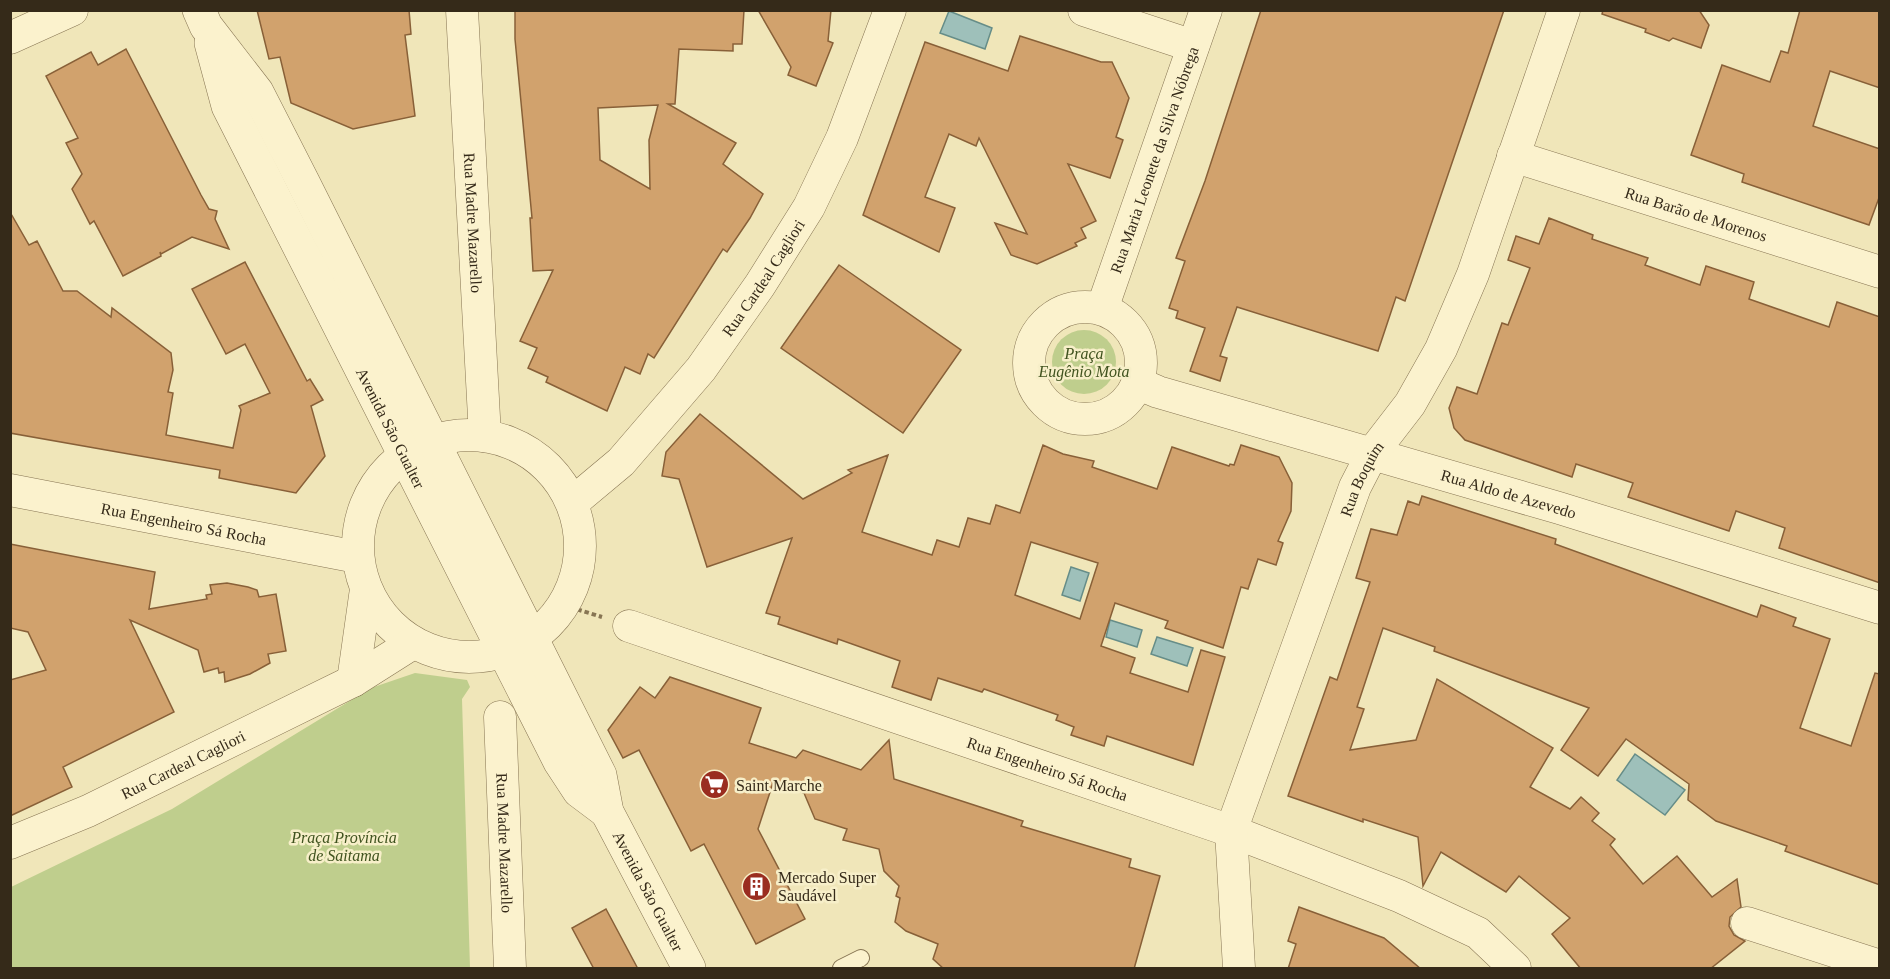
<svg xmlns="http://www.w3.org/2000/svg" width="1890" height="979" viewBox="0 0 1890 979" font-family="Georgia,serif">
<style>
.green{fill:#bfce8d}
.water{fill:#9ec0ba;stroke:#668d88;stroke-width:1.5}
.building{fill:#d1a26d;stroke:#886038;stroke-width:1.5;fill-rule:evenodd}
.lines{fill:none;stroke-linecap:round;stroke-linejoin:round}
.service-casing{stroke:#877553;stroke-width:18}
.minor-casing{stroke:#877553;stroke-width:33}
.tertiary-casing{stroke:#877553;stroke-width:34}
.path{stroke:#877553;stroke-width:4;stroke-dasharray:4.5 3;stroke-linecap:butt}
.service{stroke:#fbf2cd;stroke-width:16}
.minor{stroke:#fbf2cd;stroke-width:32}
.tertiary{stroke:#fbf2cd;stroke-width:33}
.labels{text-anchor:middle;stroke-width:5;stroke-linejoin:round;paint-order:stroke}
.street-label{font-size:16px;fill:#352a19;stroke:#f7efc9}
.park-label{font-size:16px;font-style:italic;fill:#40531f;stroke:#f7efc9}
.poi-label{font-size:16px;fill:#352a19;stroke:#f7efc9;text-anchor:start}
</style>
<rect width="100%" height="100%" fill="#f0e6b9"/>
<g class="green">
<circle cx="1084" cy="362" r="32"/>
<path d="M 415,673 L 467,680 L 470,687 L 462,699 L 470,968 L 11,968 L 11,887 L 172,809 L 371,688 Z"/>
</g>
<g class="water">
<path d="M 949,11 L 992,28 L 985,49 L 940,33 Z"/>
<path d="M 1071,567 L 1089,573 L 1080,601 L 1062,595 Z"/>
<path d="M 1110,620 L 1142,630 L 1137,647 L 1106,637 Z"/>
<path d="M 1157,637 L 1193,648 L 1187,666 L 1151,654 Z"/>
<path d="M 1635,754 L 1685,790 L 1665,815 L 1617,780 Z"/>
</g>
<g class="building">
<path d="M 257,10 L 409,10 L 411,34 L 405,35 L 415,116 L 353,129 L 291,103 L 280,57 L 269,59 Z"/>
<path d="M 515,10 L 744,10 L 742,44 L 733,44 L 733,51 L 679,49 L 675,104 L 668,104 L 736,143 L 723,164 L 763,194 L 750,218 L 727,252 L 723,249 L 654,358 L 648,354 L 640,374 L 625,367 L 607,411 L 546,382 L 548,377 L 528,368 L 537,348 L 520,341 L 553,270 L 533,271 L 530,218 L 532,218 L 515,39 ZM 658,105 L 649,140 L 650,189 L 600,160 L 598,108 Z"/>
<path d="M 758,10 L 831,10 L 828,41 L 833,43 L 816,86 L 788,75 L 791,67 Z"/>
<path d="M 1261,10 L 1504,10 L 1405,301 L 1396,297 L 1378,351 L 1237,307 L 1220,356 L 1227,358 L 1220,381 L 1190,371 L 1205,328 L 1176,318 L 1178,311 L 1169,308 L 1185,261 L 1176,258 L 1205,181 Z"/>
<path d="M 1603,10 L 1699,10 L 1709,25 L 1701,48 L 1673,38 L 1669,41 L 1645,32 L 1646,29 L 1602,14 Z"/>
<path d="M 1800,10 L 1880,10 L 1880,88 L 1830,71 L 1813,126 L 1880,149 L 1880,195 L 1869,225 L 1742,182 L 1744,174 L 1691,155 L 1722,65 L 1770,82 L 1781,51 L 1788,53 Z"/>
<path d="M 1020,36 L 1101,62 L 1112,62 L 1129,98 L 1116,137 L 1123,140 L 1110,178 L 1068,164 L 1096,221 L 1081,228 L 1086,238 L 1075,243 L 1077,246 L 1037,264 L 1011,255 L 995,223 L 1027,234 L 979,138 L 976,146 L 949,134 L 925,197 L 955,208 L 939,252 L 863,215 L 925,42 L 1008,71 Z"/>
<path d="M 126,49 L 201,195 L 209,209 L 217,211 L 215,219 L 229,249 L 192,237 L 161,254 L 160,252 L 161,256 L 123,276 L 94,221 L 90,224 L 72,189 L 82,174 L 66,143 L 78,138 L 46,76 L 91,52 L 98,65 Z"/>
<path d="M 10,212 L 29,245 L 37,241 L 63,291 L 77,291 L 111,317 L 112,308 L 171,353 L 173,370 L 168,392 L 173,393 L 166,435 L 233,448 L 241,410 L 239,406 L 270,393 L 245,344 L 226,354 L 192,289 L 245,262 L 307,381 L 310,379 L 323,400 L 311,406 L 325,456 L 296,493 L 219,478 L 220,470 L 10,433 Z"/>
<path d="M 1549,218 L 1593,235 L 1592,239 L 1648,258 L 1645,265 L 1700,285 L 1706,266 L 1754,282 L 1749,299 L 1829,327 L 1837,302 L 1880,317 L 1880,583 L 1779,548 L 1785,528 L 1736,511 L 1729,531 L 1628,497 L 1633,483 L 1576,464 L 1572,477 L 1465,440 L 1454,428 L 1449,408 L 1457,387 L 1477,394 L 1502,323 L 1508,325 L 1530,268 L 1508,260 L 1516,236 L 1539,244 Z"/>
<path d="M 839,265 L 961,350 L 903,433 L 781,348 Z"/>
<path d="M 700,414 L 803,499 L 852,473 L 848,470 L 888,455 L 862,532 L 932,555 L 937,540 L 959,547 L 968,518 L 990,524 L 996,505 L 1020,513 L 1043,445 L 1063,454 L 1094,461 L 1092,467 L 1157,489 L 1172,447 L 1229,466 L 1230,464 L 1234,465 L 1241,445 L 1279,457 L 1292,483 L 1291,511 L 1278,541 L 1283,543 L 1276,565 L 1258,559 L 1248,589 L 1241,587 L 1223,648 L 1165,628 L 1168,621 L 1115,603 L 1101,646 L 1135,658 L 1130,673 L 1188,692 L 1201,650 L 1225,657 L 1193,765 L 1107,736 L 1104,746 L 1071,735 L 1074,727 L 1056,720 L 1058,715 L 984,689 L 982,692 L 938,678 L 931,700 L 892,687 L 900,661 L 838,639 L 837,644 L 778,624 L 780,617 L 766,613 L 792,538 L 707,567 L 679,479 L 662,476 L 666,452 ZM 1031,542 L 1098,563 L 1080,619 L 1015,595 Z"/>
<path d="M 1422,496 L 1556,539 L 1555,544 L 1757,617 L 1761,605 L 1796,618 L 1793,626 L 1830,639 L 1800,728 L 1851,746 L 1875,673 L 1880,674 L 1880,885 L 1785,851 L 1787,846 L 1716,821 L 1688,800 L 1689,784 L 1626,739 L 1598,776 L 1561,750 L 1589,708 L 1434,651 L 1435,647 L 1383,628 L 1357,707 L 1364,709 L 1350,750 L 1416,740 L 1437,679 L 1553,748 L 1530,787 L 1570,809 L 1581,797 L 1599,813 L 1592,821 L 1615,839 L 1610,845 L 1643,884 L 1677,856 L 1712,897 L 1737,879 L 1741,907 L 1730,917 L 1729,926 L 1734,935 L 1745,941 L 1710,969 L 1581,969 L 1552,934 L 1570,918 L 1519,876 L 1506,892 L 1441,852 L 1423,886 L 1418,837 L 1363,819 L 1363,822 L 1288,796 L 1330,677 L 1337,680 L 1370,582 L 1356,578 L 1371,529 L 1397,535 L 1408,501 L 1419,505 Z"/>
<path d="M 10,544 L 155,572 L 149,609 L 207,599 L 206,595 L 212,594 L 210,585 L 227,583 L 248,587 L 257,590 L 259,597 L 276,594 L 286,651 L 268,654 L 270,663 L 250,674 L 225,682 L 224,672 L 219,673 L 218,668 L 204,672 L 198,650 L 130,620 L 174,712 L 63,767 L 72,787 L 10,816 L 10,680 L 46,670 L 28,632 L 10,628 Z"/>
<path d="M 670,677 L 761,708 L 749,743 L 796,758 L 803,750 L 861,770 L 889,740 L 894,779 L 1023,821 L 1021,826 L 1131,859 L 1129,867 L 1160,876 L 1134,969 L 944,969 L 933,959 L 938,944 L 906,931 L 895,922 L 900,898 L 896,896 L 899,886 L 884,871 L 879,849 L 843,840 L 847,829 L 815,819 L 804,793 L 773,783 L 758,829 L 805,919 L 756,944 L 704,844 L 691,851 L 639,750 L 623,758 L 608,730 L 640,687 L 655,698 Z"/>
<path d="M 1299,907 L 1384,938 L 1421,969 L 1288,969 L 1296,944 L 1288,941 Z"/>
<path d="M 606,909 L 638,969 L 594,969 L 572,928 Z"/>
</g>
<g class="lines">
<defs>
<path id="service" d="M 841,968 L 861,958"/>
<g id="minor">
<path id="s1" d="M 462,10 L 485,436"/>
<path d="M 1084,10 L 1193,46"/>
<path d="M 10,38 L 72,10"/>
<path id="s2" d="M 1513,156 L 1880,272"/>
<circle cx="1085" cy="363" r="56"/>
<path id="s3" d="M 1102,309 L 1206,10"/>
<path id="s4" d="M 1137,383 L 1158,392 L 1559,508 L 1880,608"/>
<circle cx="469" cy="546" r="111"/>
<path id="s5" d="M 10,490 L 357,557"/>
<path id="s6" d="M 572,503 L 621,462 L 701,369 L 760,285 L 809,207 L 842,138 L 890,10"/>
<path id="s7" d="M 629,626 L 1231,831 L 1399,896 L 1478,933 L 1515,968"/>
<path d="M 353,681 L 366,589"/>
<path id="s8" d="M 500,717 L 510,968"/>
<path id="s9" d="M 10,843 L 88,811 L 353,681 L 413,643"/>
<path d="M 1747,923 L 1880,966"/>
<path id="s10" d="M 1239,968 L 1231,831 L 1355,487 L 1373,452 L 1410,404 L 1441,349 L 1473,274 L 1564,10"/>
</g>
<g id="tertiary">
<path id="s11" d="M 199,10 L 206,26 L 257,92 L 303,182 L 600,775 L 607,812 L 689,968"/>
<path id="s12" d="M 211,43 L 228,106 L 560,762 L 579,791 L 607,812"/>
</g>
</defs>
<use href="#service" class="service-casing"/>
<use href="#minor" class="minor-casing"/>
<use href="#tertiary" class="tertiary-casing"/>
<path class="path" d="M 563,605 L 602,617"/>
<use href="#service" class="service"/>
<use href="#minor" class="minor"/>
<use href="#tertiary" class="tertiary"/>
</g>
<defs>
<symbol id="supermarket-disc" viewBox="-11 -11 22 22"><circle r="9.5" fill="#9a2d20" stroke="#f7efc9"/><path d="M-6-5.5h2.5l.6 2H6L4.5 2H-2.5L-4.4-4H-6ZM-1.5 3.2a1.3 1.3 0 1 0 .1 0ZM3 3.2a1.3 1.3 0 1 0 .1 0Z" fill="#fff"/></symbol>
<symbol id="building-disc" viewBox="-11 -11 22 22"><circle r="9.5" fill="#9a2d20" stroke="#f7efc9"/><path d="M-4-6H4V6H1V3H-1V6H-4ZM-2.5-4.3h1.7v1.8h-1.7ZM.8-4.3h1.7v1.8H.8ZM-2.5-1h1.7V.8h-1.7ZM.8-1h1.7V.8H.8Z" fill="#fff"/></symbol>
</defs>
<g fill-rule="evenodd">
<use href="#supermarket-disc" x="698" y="768" width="33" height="33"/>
<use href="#building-disc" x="740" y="870" width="33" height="33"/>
</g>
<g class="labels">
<g class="street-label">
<text dy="6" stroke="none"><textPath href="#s3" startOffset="158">Rua Maria Leonete da Silva Nóbrega</textPath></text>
<text dy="6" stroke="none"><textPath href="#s2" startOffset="192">Rua Barão de Morenos</textPath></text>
<text dy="6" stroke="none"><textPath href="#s1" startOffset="213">Rua Madre Mazarello</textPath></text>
<text dy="6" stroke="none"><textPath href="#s6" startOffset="297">Rua Cardeal Cagliori</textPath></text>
<text dy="6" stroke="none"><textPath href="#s12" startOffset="426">Avenida São Gualter</textPath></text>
<text dy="6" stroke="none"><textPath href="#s10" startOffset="513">Rua Boquim</textPath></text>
<text dy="6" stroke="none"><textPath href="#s4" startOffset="388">Rua Aldo de Azevedo</textPath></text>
<text dy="6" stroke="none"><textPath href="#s5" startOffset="177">Rua Engenheiro Sá Rocha</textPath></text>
<text dy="6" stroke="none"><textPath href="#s9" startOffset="190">Rua Cardeal Cagliori</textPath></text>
<text dy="6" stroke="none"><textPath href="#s7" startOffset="442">Rua Engenheiro Sá Rocha</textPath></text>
<text dy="6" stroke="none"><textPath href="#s8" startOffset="126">Rua Madre Mazarello</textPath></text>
<text dy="6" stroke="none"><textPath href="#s11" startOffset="992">Avenida São Gualter</textPath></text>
</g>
<g class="park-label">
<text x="1084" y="359">Praça<tspan x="1084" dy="18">Eugênio Mota</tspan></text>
<text x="344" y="843">Praça Província<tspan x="344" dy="18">de Saitama</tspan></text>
</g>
<g class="poi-label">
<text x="736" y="791">Saint Marche</text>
<text x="778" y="883">Mercado Super<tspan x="778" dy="18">Saudável</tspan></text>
</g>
</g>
<rect width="1890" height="979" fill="none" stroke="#352a19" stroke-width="24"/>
</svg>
